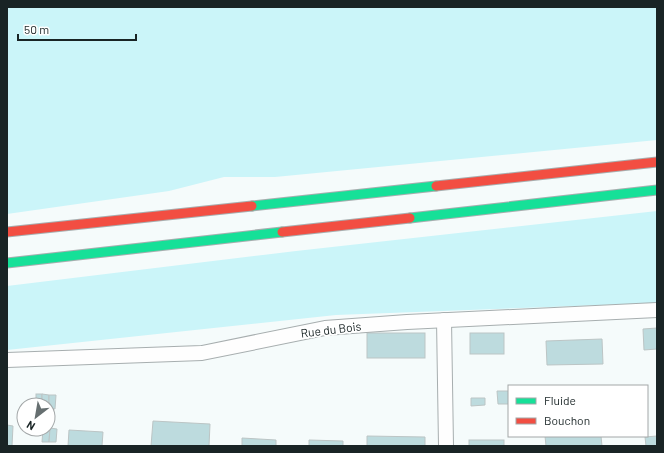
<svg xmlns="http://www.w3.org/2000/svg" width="664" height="453" viewBox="0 0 664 453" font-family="Barlow,sans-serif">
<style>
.green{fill:#cbf5f9}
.building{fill:#bddbde;stroke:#bcc5c5}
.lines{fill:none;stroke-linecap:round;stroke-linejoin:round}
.street-casing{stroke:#a7aeaf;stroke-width:16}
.fast-casing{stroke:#a7aeaf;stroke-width:11}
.jam-casing{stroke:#a7aeaf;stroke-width:11}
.street{stroke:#fefefe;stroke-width:14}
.fast{stroke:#16e098;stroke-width:9}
.jam{stroke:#f24e42;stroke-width:9}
.labels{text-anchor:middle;stroke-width:3.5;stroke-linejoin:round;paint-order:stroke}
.street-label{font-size:12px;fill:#192425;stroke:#fff}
</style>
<rect width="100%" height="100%" fill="#f5fbfb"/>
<g class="green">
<path d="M 7,7 L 657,7 L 657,140 L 275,177 L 224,177 L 169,191 L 7,214 Z"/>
<path d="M 657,211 L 657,303 L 336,315 L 7,350 L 7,286 L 296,251 Z"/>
</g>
<g class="building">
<path d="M 657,328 L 657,349 L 644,350 L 643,329 Z"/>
<rect x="367" y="333" width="58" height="25"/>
<rect x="470" y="333" width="34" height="21"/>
<path d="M 602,339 L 603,364 L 547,365 L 546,341 Z"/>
<path d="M 497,391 L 509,391 L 509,404 L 498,404 Z"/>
<rect x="36" y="394" width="6" height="11"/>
<path d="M 42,394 L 49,395 L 49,408 L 48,405 L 42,405 Z"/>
<path d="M 49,395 L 56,395 L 55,409 L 49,408 Z"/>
<path d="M 471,398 L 485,398 L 485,405 L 471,406 Z"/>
<path d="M 153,421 L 210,424 L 209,446 L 151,446 Z"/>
<path d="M 7,425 L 13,426 L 12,446 L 7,446 Z"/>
<path d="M 48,428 L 50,428 L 49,442 L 42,442 L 43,429 Z"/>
<path d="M 50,428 L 57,429 L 56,442 L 49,442 Z"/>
<path d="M 69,430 L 103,432 L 102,446 L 68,446 Z"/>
<path d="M 367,436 L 425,437 L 425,446 L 367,446 Z"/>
<path d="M 545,436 L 601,436 L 602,446 L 546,446 Z"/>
<path d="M 657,436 L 657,446 L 646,446 L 645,437 Z"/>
<path d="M 242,438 L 276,440 L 276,446 L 242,446 Z"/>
<path d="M 309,440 L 343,441 L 343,446 L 309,446 Z"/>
<rect x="469" y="440" width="35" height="6"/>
</g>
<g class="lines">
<defs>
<g id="street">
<path d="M 444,320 L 446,446"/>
<path d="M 7,360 L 202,353 L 325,328 L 407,322 L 657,310"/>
</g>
<g id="fast">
<path d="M 252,206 L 436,186"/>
<path d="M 410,218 L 657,190"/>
<path d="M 7,263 L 282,232"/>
</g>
<g id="jam">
<path d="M 436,186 L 657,162"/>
<path d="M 7,232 L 252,206"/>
<path d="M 282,232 L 410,218"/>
</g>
</defs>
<use href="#street" class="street-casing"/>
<use href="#fast" class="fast-casing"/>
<use href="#jam" class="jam-casing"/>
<use href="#street" class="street"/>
<use href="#fast" class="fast"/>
<use href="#jam" class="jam"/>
</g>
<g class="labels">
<g class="street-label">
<text transform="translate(331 330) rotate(-7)" y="4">Rue du Bois</text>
</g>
</g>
<rect width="664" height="453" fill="none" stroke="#192425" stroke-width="16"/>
<rect x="508" y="385" width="140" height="52" fill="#ffffff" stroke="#a3a7a8"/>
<rect x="516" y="398" width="20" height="6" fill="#16e098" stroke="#a3a7a8"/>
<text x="544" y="405" font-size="12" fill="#192425">Fluide</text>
<rect x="516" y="418" width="20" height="6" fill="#f24e42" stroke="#a3a7a8"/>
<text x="544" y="425" font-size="12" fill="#192425">Bouchon</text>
<g transform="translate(36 417) rotate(211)"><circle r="19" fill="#ffffff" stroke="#a3a7a8"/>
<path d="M0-3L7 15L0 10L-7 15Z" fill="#666f70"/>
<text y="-6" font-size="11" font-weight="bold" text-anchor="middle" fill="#192425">N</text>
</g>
<path d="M18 34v6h118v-6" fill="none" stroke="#192425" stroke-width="2"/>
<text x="24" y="34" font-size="12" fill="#192425" stroke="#ffffff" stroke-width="3" paint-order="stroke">50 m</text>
</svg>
